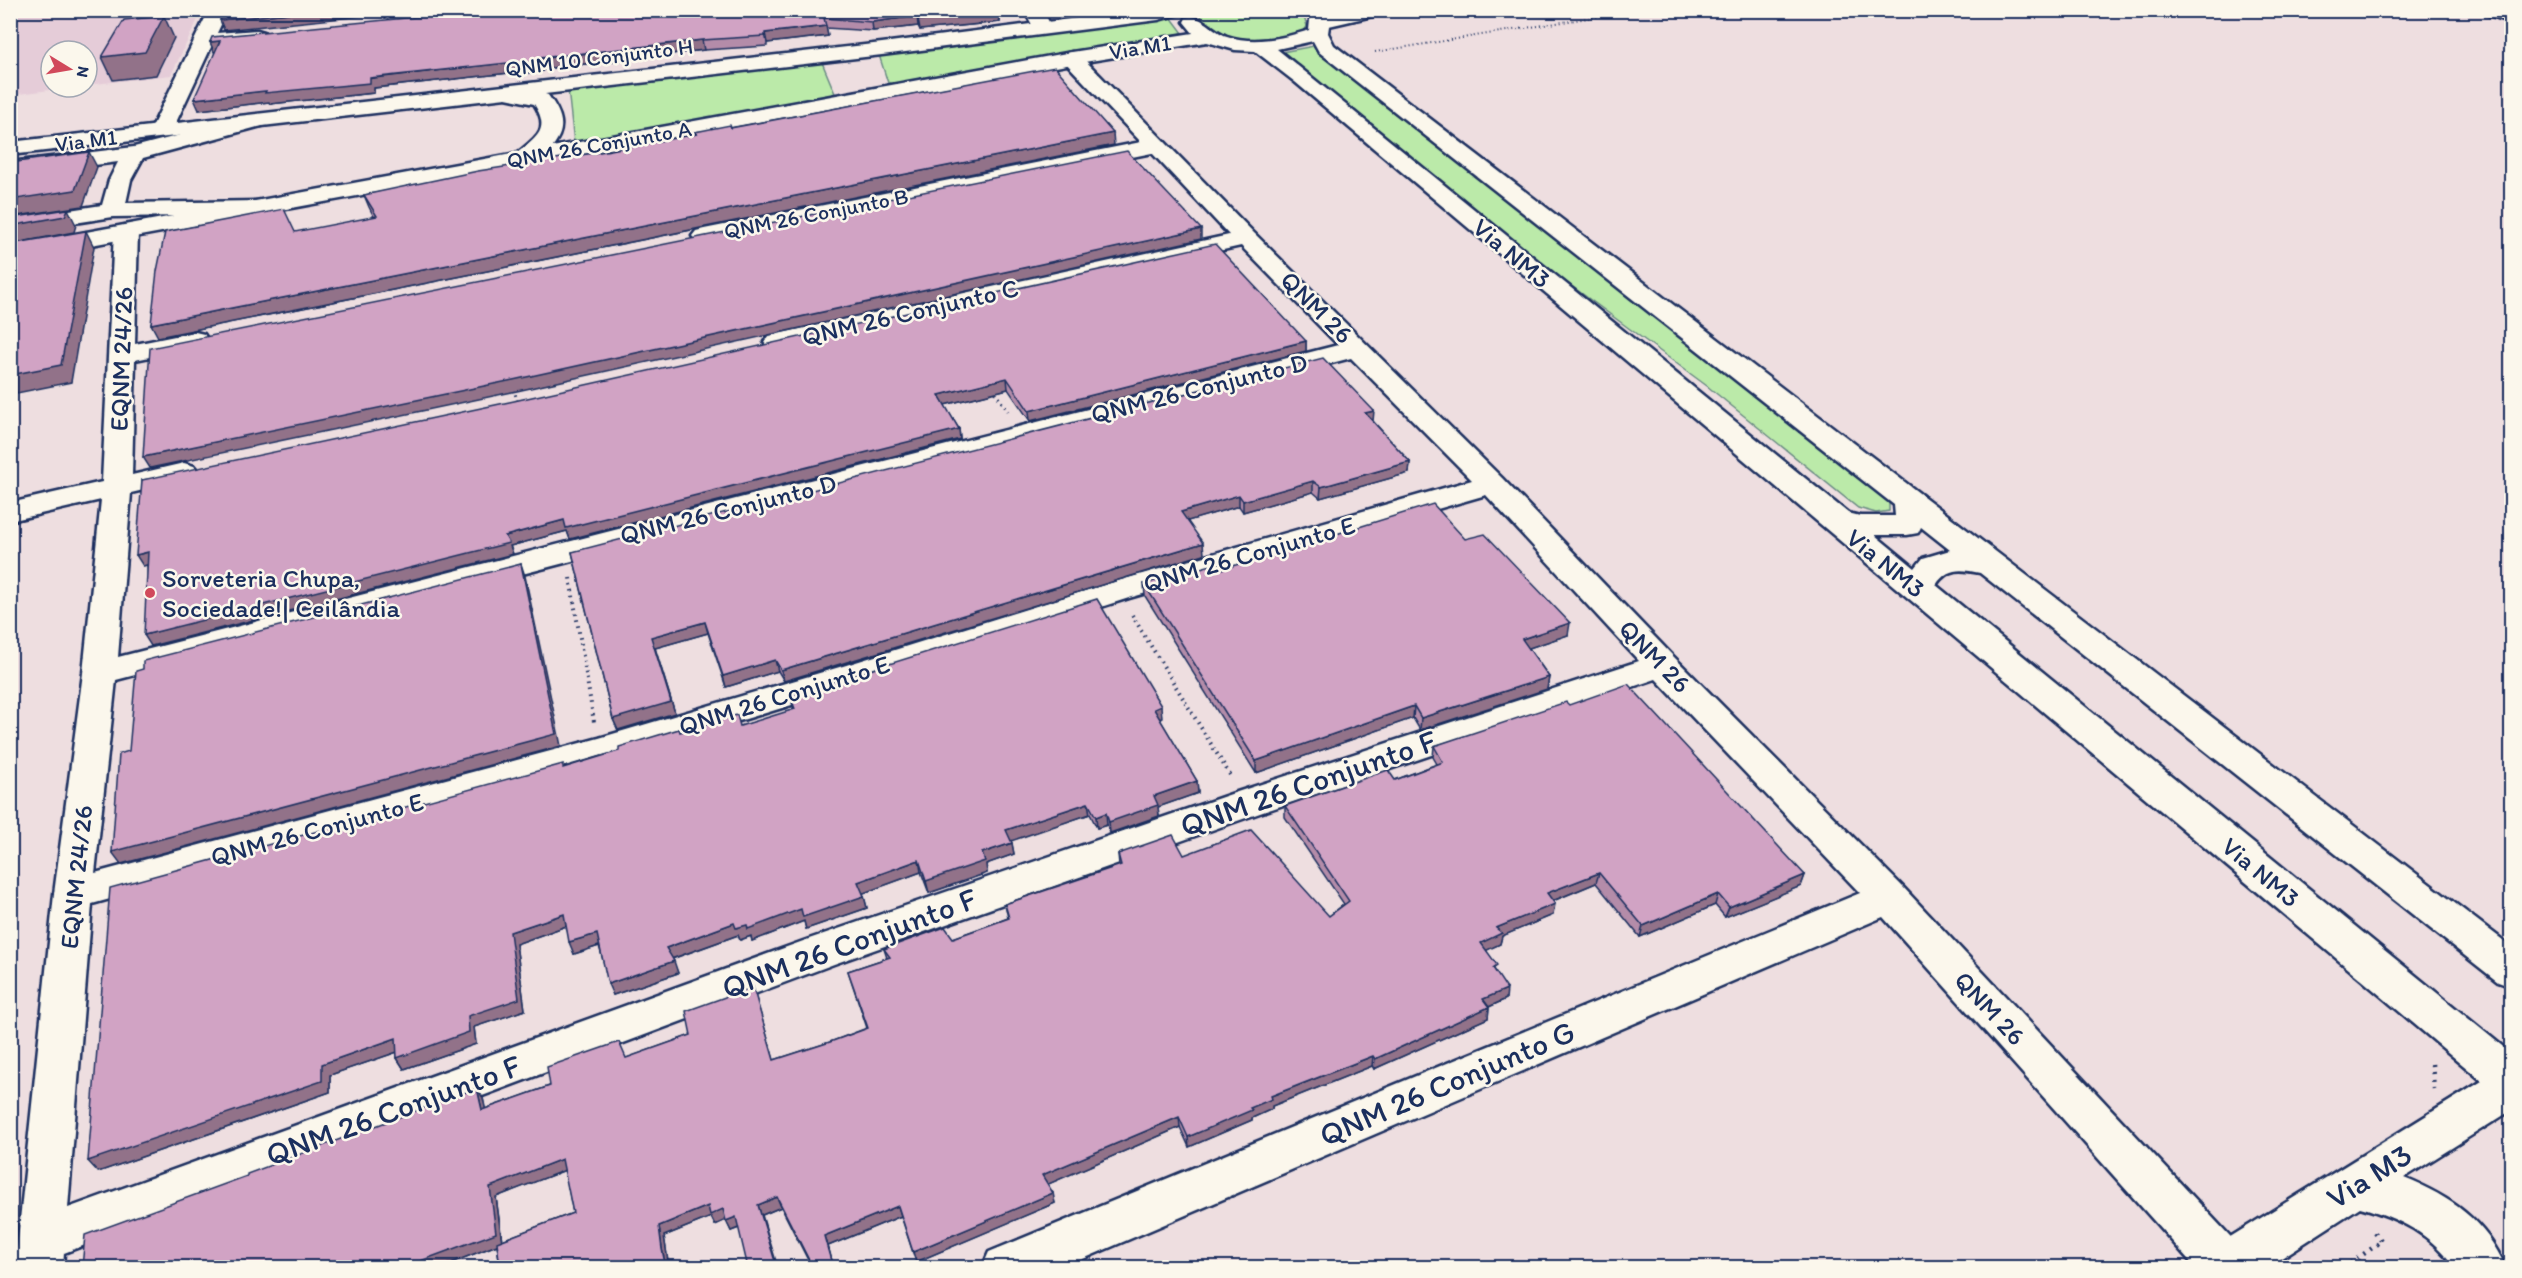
<svg xmlns="http://www.w3.org/2000/svg" width="2522" height="1278" viewBox="0 0 2522 1278" font-family="Itim,sans-serif">
<style>
.built{fill:#e5ccd8}
.green{fill:#bbeaa9;stroke:#6b8c84;stroke-width:1.5}
.lines{fill:none;stroke-linecap:round;stroke-linejoin:round}
.minor-casing{stroke:#1b2f5e;stroke-width:5}
.major-casing{stroke:#1b2f5e;stroke-width:5}
.path-far3{stroke:#1b2f5e;stroke-width:2;stroke-dasharray:1 3;stroke-linecap:butt}
.path-far2{stroke:#1b2f5e;stroke-width:3;stroke-dasharray:1.5 4;stroke-linecap:butt}
.path-far1{stroke:#1b2f5e;stroke-width:4;stroke-dasharray:1.5 4.5;stroke-linecap:butt}
.path{stroke:#1b2f5e;stroke-width:4.5;stroke-dasharray:2 6;stroke-linecap:butt}
.minor{fill:#fbf7ec;fill-rule:evenodd}
.major{fill:#fbf7ec;fill-rule:evenodd}
.wall{fill:#b48ca9;stroke:#1b2f5e;stroke-width:1.5;fill-rule:evenodd}
.shaded-wall{fill:#927289;stroke:#1b2f5e;stroke-width:1.5}
.building{fill:#d1a3c4;stroke:#1b2f5e;stroke-width:1.5}
.poi-dot{fill:#d1495b;stroke:#fbf7ec;stroke-width:2}
.labels{text-anchor:middle;stroke-width:5;stroke-linejoin:round;paint-order:stroke}
.far-street-label{font-size:22px;fill:#1b2f5e;stroke:#fbf7ec}
.street-label{font-size:26px;fill:#1b2f5e;stroke:#fbf7ec}
.poi-label{font-size:26px;fill:#1b2f5e;stroke:#fbf7ec;text-anchor:start}
.near-street-label{font-size:32px;fill:#1b2f5e;stroke:#fbf7ec}
</style>
<rect width="100%" height="100%" fill="#eedee0"/>
<filter id="ink" filterUnits="userSpaceOnUse"><feTurbulence type="fractalNoise" baseFrequency=".0167" numOctaves="2"/><feDisplacementMap in="SourceGraphic" scale="12" xChannelSelector="R" yChannelSelector="G"/><feConvolveMatrix kernelMatrix="1 2 1 2 8 2 1 2 1" color-interpolation-filters="sRGB"/></filter>
<g filter="url(#ink)">
<path class="built" d="M 10,11 L 202,11 L 171,75 L 87,85 L 87,51 L 51,51 L 51,87 L 73,87 L 11,95 Z"/>
<g class="green">
<path d="M 1199,11 L 1302,11 L 1307,26 L 1304,32 C 1294,35 1283,41 1273,41 C 1248,43 1207,38 1199,11 Z"/>
<path d="M 1171,17 L 1183,33 L 907,83 L 888,83 L 879,55 Z"/>
<path d="M 1314,46 L 1436,135 L 1889,501 L 1889,511 L 1876,513 L 1858,508 L 1707,386 L 1546,267 L 1282,52 Z"/>
<path d="M 821,60 L 836,96 L 574,143 L 568,89 Z"/>
</g>
<g class="lines">
<defs>
<g id="minor">
<path d="M 209,10 L 228,10 L 217,33 L 257,30 L 264,32 L 267,36 L 264,40 L 257,42 L 212,45 L 172,131 L 169,136 L 161,137 L 153,136 L 150,131 Z"/>
<path d="M 1024,10 L 1043,10 L 1052,28 L 1050,32 L 1036,32 Z"/>
<path d="M 2483,10 L 2512,11 L 2512,23 L 2485,14 Z"/>
<path d="M 1072,52 L 1079,54 L 1254,233 L 1502,478 L 1674,657 L 1903,887 L 2243,1250 L 2249,1268 L 2196,1268 L 1883,917 L 1062,1268 L 982,1268 L 989,1252 L 1860,893 L 1656,679 L 1260,813 L 834,964 L 64,1253 L 63,1268 L 15,1268 L 54,894 L 83,673 L 101,500 L 10,521 L 10,503 L 102,482 L 114,232 L 118,227 L 126,225 L 134,227 L 138,232 L 135,344 L 195,332 L 204,334 L 208,340 L 204,346 L 135,360 L 132,475 L 184,463 L 194,466 L 199,472 L 194,478 L 131,493 L 118,657 L 1338,345 L 1241,246 L 777,350 L 768,348 L 764,342 L 768,336 L 777,334 L 1229,235 L 1152,153 L 704,243 L 696,241 L 692,236 L 696,231 L 704,229 L 1141,142 L 1065,62 L 1062,58 L 1065,54 ZM 1351,358 L 1472,480 L 1107,584 L 843,666 L 599,738 L 95,873 L 116,680 ZM 1486,495 L 1639,661 L 1234,793 L 806,940 L 68,1208 L 92,904 L 599,764 L 867,682 L 1129,598 Z"/>
<path d="M 262,114 L 269,116 L 273,120 L 269,124 L 143,158 L 131,180 L 126,203 L 259,201 L 267,203 L 271,208 L 267,213 L 259,215 L 113,217 L 10,233 L 10,219 L 102,205 L 109,180 L 118,162 L 10,176 L 10,162 L 134,147 Z"/>
</g>
<path id="major" d="M 1141,10 L 1181,10 L 1179,14 L 1158,20 L 882,55 L 545,94 L 548,95 C 561,113 568,128 552,147 L 1072,52 L 1193,33 L 1184,22 L 1186,18 C 1202,14 1212,31 1227,36 C 1253,45 1285,38 1309,30 L 1311,10 L 1327,10 L 1329,15 L 1347,10 L 1383,10 L 1381,14 L 1329,26 L 1328,33 L 1334,45 L 2512,947 L 2512,987 L 2498,982 L 1980,573 C 1961,569 1948,567 1936,585 L 2512,1054 L 2512,1110 L 2404,1178 C 2451,1197 2485,1220 2506,1268 L 2455,1268 C 2432,1234 2399,1218 2360,1207 L 2266,1268 L 2199,1268 L 2206,1252 L 2482,1081 L 1295,82 L 1255,51 L 1235,50 L 1207,42 L 1072,64 L 10,260 L 10,246 L 517,153 C 536,138 551,130 534,104 L 506,98 L 10,155 L 10,142 L 882,43 ZM 1313,41 L 1319,52 L 1894,505 L 1895,516 L 1860,516 L 1848,513 L 1277,49 ZM 1921,527 L 1950,550 L 1923,558 L 1915,568 L 1875,535 L 1907,535 L 1918,533 Z"/>
</defs>
<use href="#minor" class="minor-casing"/>
<use href="#major" class="major-casing"/>
<path class="path-far3" d="M 1375,52 L 1638,10"/>
<g class="path-far2">
<path d="M 992,388 L 1008,411"/>
<path d="M 514,389 L 517,401"/>
</g>
<g class="path-far1">
<path d="M 570,578 L 594,722"/>
<path d="M 1132,615 L 1230,775"/>
</g>
<g class="path">
<path d="M 2432,1064 L 2434,1089"/>
<path d="M 2344,1268 L 2382,1241 L 2372,1231"/>
</g>
<use href="#minor" class="minor"/>
<use href="#major" class="major"/>
</g>
<g class="wall">
<path d="M 999,10 L 1000,22 L 920,30 L 918,26 L 873,31 L 826,28 L 828,36 L 767,43 L 767,46 L 704,50 L 543,69 L 543,71 L 510,75 L 509,73 L 374,88 L 374,93 L 270,104 L 269,102 L 199,110 L 215,52 L 210,42 Z"/>
<path d="M 731,128 L 1114,145 L 158,337 L 374,217 L 369,207 L 364,195 L 696,134 L 695,132 Z"/>
<path d="M 1306,341 L 1306,351 L 1030,421 L 1008,389 L 944,405 L 959,429 L 960,439 L 570,539 L 567,531 L 510,546 L 513,554 L 151,646 L 147,565 L 143,566 L 142,480 Z"/>
<path d="M 1373,421 L 1410,462 L 1409,473 L 1320,498 L 1313,492 L 1243,512 L 1239,506 L 1187,521 L 1204,554 L 784,681 L 778,671 L 726,687 L 708,633 L 655,648 L 675,713 L 618,730 L 613,719 L 572,552 Z"/>
<path d="M 1465,539 L 1568,635 L 1529,648 L 1549,677 L 1547,689 L 1420,730 L 1413,718 L 1256,773 L 1145,596 L 1144,584 L 1223,569 Z"/>
<path d="M 790,695 L 1162,718 L 1159,718 L 1197,781 L 1198,793 L 1158,807 L 1159,816 L 1110,833 L 1107,825 L 1097,828 L 1090,814 L 1011,840 L 1014,854 L 986,864 L 987,873 L 929,893 L 921,872 L 863,893 L 867,908 L 806,929 L 804,921 L 752,941 L 751,936 L 740,940 L 738,935 L 672,959 L 678,973 L 613,995 L 599,946 L 574,954 L 566,926 L 516,944 L 525,1010 L 474,1027 L 476,1044 L 404,1069 L 397,1058 L 397,1052 L 330,1075 L 330,1092 L 98,1172 L 564,767 L 619,751 L 680,732 L 741,726 L 794,710 Z"/>
<path d="M 1569,705 L 1805,875 L 1801,886 L 1725,917 L 1715,905 L 1640,937 L 1596,883 L 1553,901 L 1553,915 L 1502,936 L 1500,944 L 1486,950 L 1496,973 L 1506,999 L 1489,1007 L 1488,1018 L 1374,1069 L 1372,1066 L 1272,1106 L 1272,1109 L 1252,1118 L 1252,1120 L 1189,1147 L 1180,1127 L 1048,1184 L 1055,1203 L 916,1262 L 901,1216 L 828,1246 L 834,1268 L 812,1268 L 781,1207 L 762,1215 L 739,1228 L 731,1231 L 726,1220 L 715,1225 L 711,1217 L 664,1236 L 669,1268 L 500,1268 L 497,1245 L 438,1268 L 82,1268 L 483,1098 L 485,1109 L 691,1035 L 756,998 L 774,1060 L 830,1042 L 867,1028 L 848,971 L 887,958 L 884,949 L 953,938 L 1008,918 L 1005,904 L 1119,865 L 1118,854 L 1184,855 L 1329,916 L 1344,904 L 1285,817 L 1285,806 L 1395,780 L 1437,764 L 1433,757 L 1434,746 ZM 565,1170 L 573,1213 L 502,1240 L 496,1197 Z"/>
</g>
<g class="shaded-wall">
<path d="M 319,10 L 422,10 L 224,30 L 220,20 Z"/>
<path d="M 999,12 L 1000,22 L 920,30 L 918,20 Z"/>
<path d="M 164,16 L 174,38 L 156,75 L 113,80 L 102,57 Z"/>
<path d="M 917,16 L 918,26 L 873,31 L 872,22 Z"/>
<path d="M 826,26 L 828,36 L 767,43 L 765,33 Z"/>
<path d="M 702,40 L 704,50 L 543,69 L 543,71 L 510,75 L 509,73 L 374,88 L 374,93 L 270,104 L 269,102 L 199,110 L 194,99 Z"/>
<path d="M 220,41 L 224,51 L 214,52 L 210,42 Z"/>
<path d="M 1113,133 L 1114,145 L 158,337 L 151,324 Z"/>
<path d="M 89,152 L 97,167 L 83,206 L 10,217 L 10,200 Z"/>
<path d="M 68,209 L 76,225 L 74,232 L 10,244 L 10,226 Z"/>
<path d="M 1201,229 L 1201,239 L 517,391 L 150,468 L 143,457 Z"/>
<path d="M 86,231 L 94,247 L 71,382 L 17,393 L 14,388 L 10,388 L 10,374 Z"/>
<path d="M 1306,341 L 1306,351 L 1030,421 L 1029,411 Z"/>
<path d="M 1007,378 L 1008,389 L 940,406 L 939,395 Z"/>
<path d="M 1374,411 L 1373,421 L 1365,413 Z"/>
<path d="M 959,429 L 960,439 L 570,539 L 567,531 L 510,546 L 513,554 L 151,646 L 144,635 L 505,536 L 564,520 Z"/>
<path d="M 1410,462 L 1409,473 L 1320,498 L 1321,487 Z"/>
<path d="M 1313,481 L 1313,492 L 1243,512 L 1243,501 Z"/>
<path d="M 1239,495 L 1239,506 L 1181,523 L 1181,512 Z"/>
<path d="M 1203,543 L 1204,554 L 784,681 L 781,670 Z"/>
<path d="M 148,552 L 154,563 L 143,566 L 136,555 Z"/>
<path d="M 521,564 L 525,576 L 561,746 L 121,864 L 112,852 Z"/>
<path d="M 705,622 L 708,633 L 655,648 L 675,713 L 618,730 L 613,719 L 651,637 Z"/>
<path d="M 1570,623 L 1568,635 L 1520,651 L 1522,639 Z"/>
<path d="M 775,660 L 778,671 L 726,687 L 723,676 Z"/>
<path d="M 1549,677 L 1547,689 L 1420,730 L 1421,718 Z"/>
<path d="M 1161,706 L 1162,718 L 1154,720 L 1154,709 Z"/>
<path d="M 1414,706 L 1413,718 L 1256,773 L 1256,761 Z"/>
<path d="M 1197,781 L 1198,793 L 1158,807 L 1159,816 L 1110,833 L 1109,822 L 1154,796 Z"/>
<path d="M 1088,803 L 1090,814 L 1008,842 L 1006,830 Z"/>
<path d="M 1106,813 L 1107,825 L 1097,828 L 1096,817 Z"/>
<path d="M 1012,843 L 1014,854 L 986,864 L 987,873 L 929,893 L 926,881 L 982,853 Z"/>
<path d="M 919,860 L 921,872 L 861,894 L 858,882 Z"/>
<path d="M 1599,873 L 1596,883 L 1545,904 L 1547,893 Z"/>
<path d="M 1805,875 L 1801,886 L 1725,917 L 1729,907 Z"/>
<path d="M 1718,894 L 1715,905 L 1640,937 L 1643,926 Z"/>
<path d="M 864,896 L 867,908 L 806,929 L 804,921 L 752,941 L 751,936 L 740,940 L 738,935 L 671,959 L 666,948 L 734,923 L 747,925 L 801,909 Z"/>
<path d="M 1555,904 L 1553,915 L 1502,936 L 1500,944 L 1479,954 L 1481,943 L 1496,928 Z"/>
<path d="M 564,914 L 569,925 L 516,944 L 525,1010 L 474,1027 L 476,1044 L 404,1069 L 397,1058 L 468,1016 L 510,932 Z"/>
<path d="M 597,934 L 602,945 L 574,954 L 569,942 Z"/>
<path d="M 674,961 L 678,973 L 613,995 L 608,984 Z"/>
<path d="M 1507,989 L 1506,999 L 1482,1010 L 1483,999 Z"/>
<path d="M 1489,1007 L 1488,1018 L 1374,1069 L 1375,1059 Z"/>
<path d="M 396,1038 L 403,1050 L 330,1075 L 330,1092 L 98,1172 L 88,1161 L 322,1064 Z"/>
<path d="M 1373,1056 L 1372,1066 L 1272,1106 L 1272,1109 L 1252,1118 L 1252,1120 L 1189,1147 L 1188,1137 L 1250,1108 L 1271,1096 Z"/>
<path d="M 477,1088 L 483,1098 L 488,1121 L 482,1110 Z"/>
<path d="M 1179,1117 L 1180,1127 L 1044,1186 L 1042,1175 Z"/>
<path d="M 562,1159 L 568,1169 L 496,1197 L 502,1243 L 438,1268 L 415,1268 L 415,1263 L 490,1187 Z"/>
<path d="M 1053,1193 L 1055,1203 L 916,1262 L 913,1252 Z"/>
<path d="M 777,1197 L 781,1207 L 762,1215 L 778,1268 L 777,1268 L 758,1205 Z"/>
<path d="M 708,1206 L 723,1209 L 728,1219 L 715,1225 L 711,1217 L 664,1236 L 669,1268 L 666,1268 L 662,1249 L 659,1226 Z"/>
<path d="M 898,1206 L 901,1216 L 828,1246 L 834,1268 L 833,1268 L 824,1236 Z"/>
<path d="M 736,1217 L 741,1227 L 731,1231 L 726,1221 Z"/>
</g>
<g class="building">
<path d="M 224,10 L 319,10 L 220,20 Z"/>
<path d="M 488,10 L 999,10 L 999,12 L 918,20 L 917,16 L 872,22 L 824,18 L 826,26 L 765,33 L 765,36 L 702,40 L 540,58 L 539,61 L 507,65 L 507,63 L 370,78 L 370,83 L 265,93 L 266,91 L 194,99 L 220,41 L 210,42 L 212,37 Z"/>
<path d="M 164,16 L 145,52 L 102,57 L 124,20 Z"/>
<path d="M 1055,67 L 1113,133 L 151,324 L 157,271 L 165,232 L 284,209 L 295,232 L 377,216 L 364,195 L 478,171 L 600,152 L 697,134 L 695,132 L 730,125 L 731,128 Z"/>
<path d="M 1127,151 L 1201,229 L 513,380 L 143,457 L 150,348 Z"/>
<path d="M 89,152 L 75,190 L 10,200 L 10,163 Z"/>
<path d="M 68,209 L 65,216 L 10,226 L 10,218 Z"/>
<path d="M 86,231 L 61,365 L 10,375 L 10,244 Z"/>
<path d="M 1215,244 L 1306,341 L 1029,411 L 1007,378 L 939,395 L 959,429 L 566,528 L 564,520 L 505,536 L 509,543 L 144,635 L 148,552 L 136,555 L 142,480 L 514,401 Z"/>
<path d="M 1323,358 L 1374,411 L 1365,413 L 1410,462 L 1321,487 L 1313,481 L 1243,501 L 1239,495 L 1181,512 L 1203,543 L 781,670 L 775,660 L 723,676 L 705,622 L 651,637 L 671,702 L 613,719 L 572,552 Z"/>
<path d="M 1433,504 L 1465,539 L 1485,534 L 1570,623 L 1522,639 L 1549,677 L 1421,718 L 1414,706 L 1256,761 L 1144,584 L 1218,563 L 1223,569 Z"/>
<path d="M 521,564 L 556,734 L 112,852 L 119,754 L 129,751 L 136,671 L 143,669 L 143,661 Z"/>
<path d="M 1097,599 L 1161,706 L 1154,709 L 1197,781 L 1154,796 L 1158,805 L 1109,822 L 1106,813 L 1096,817 L 1088,803 L 1006,830 L 1012,843 L 982,853 L 985,861 L 926,881 L 919,860 L 858,882 L 864,896 L 803,917 L 801,909 L 748,929 L 747,925 L 736,928 L 734,923 L 666,948 L 674,961 L 608,984 L 597,934 L 569,942 L 564,914 L 510,932 L 519,999 L 468,1016 L 469,1032 L 397,1058 L 396,1038 L 322,1064 L 322,1081 L 88,1161 L 110,888 L 563,764 L 563,768 L 619,751 L 619,747 L 679,729 L 680,732 L 737,715 L 740,726 L 795,709 L 790,695 Z"/>
<path d="M 1628,684 L 1805,875 L 1729,907 L 1718,894 L 1643,926 L 1599,873 L 1547,893 L 1555,904 L 1496,928 L 1502,933 L 1481,943 L 1497,965 L 1493,968 L 1507,989 L 1483,999 L 1489,1007 L 1375,1059 L 1373,1056 L 1271,1096 L 1272,1099 L 1250,1108 L 1252,1110 L 1188,1137 L 1179,1117 L 1042,1175 L 1053,1193 L 913,1252 L 898,1206 L 824,1236 L 833,1268 L 813,1268 L 777,1197 L 758,1205 L 777,1268 L 748,1268 L 736,1217 L 726,1221 L 723,1209 L 710,1215 L 708,1206 L 659,1226 L 662,1249 L 666,1268 L 500,1268 L 497,1242 L 573,1213 L 562,1159 L 490,1187 L 496,1233 L 415,1263 L 415,1268 L 82,1268 L 85,1235 L 247,1176 L 247,1174 L 477,1088 L 482,1110 L 550,1086 L 547,1067 L 619,1042 L 626,1058 L 691,1035 L 686,1011 L 753,987 L 774,1060 L 830,1042 L 868,1028 L 848,971 L 890,957 L 884,949 L 945,927 L 953,938 L 1009,918 L 1005,904 L 1121,865 L 1118,854 L 1173,835 L 1184,855 L 1251,830 L 1329,916 L 1349,901 L 1285,806 L 1388,770 L 1395,780 L 1443,762 L 1434,746 L 1566,702 L 1569,705 Z"/>
</g>
</g>
<circle class="poi-dot" cx="150" cy="593" r="6"/>
<g class="labels">
<g class="far-street-label">
<text transform="translate(1140 47) rotate(-9)" y="8">Via M1</text>
<text transform="translate(599 57) rotate(-7)" y="8">QNM 10 Conjunto H</text>
<text transform="translate(86 140) rotate(-7)" y="8">Via M1</text>
<text transform="translate(599 144) rotate(-10)" y="8">QNM 26 Conjunto A</text>
<text transform="translate(816 213) rotate(-11)" y="8">QNM 26 Conjunto B</text>
</g>
<g class="street-label">
<text transform="translate(1512 253) rotate(40)" y="9">Via NM3</text>
<text transform="translate(1317 307) rotate(45)" y="9">QNM 26</text>
<text transform="translate(910 312) rotate(-13)" y="9">QNM 26 Conjunto C</text>
<text transform="translate(121 359) rotate(-88)" y="9">EQNM 24/26</text>
<text transform="translate(1199 388) rotate(-14)" y="9">QNM 26 Conjunto D</text>
<text transform="translate(728 509) rotate(-14)" y="9">QNM 26 Conjunto D</text>
<text transform="translate(1249 554) rotate(-16)" y="9">QNM 26 Conjunto E</text>
<text transform="translate(1886 563) rotate(39)" y="9">Via NM3</text>
<text transform="translate(1655 656) rotate(46)" y="9">QNM 26</text>
<text transform="translate(784 695) rotate(-17)" y="9">QNM 26 Conjunto E</text>
<text transform="translate(317 829) rotate(-15)" y="9">QNM 26 Conjunto E</text>
<text transform="translate(2261 872) rotate(40)" y="9">Via NM3</text>
<text transform="translate(76 877) rotate(-84)" y="9">EQNM 24/26</text>
<text transform="translate(1990 1008) rotate(47)" y="9">QNM 26</text>
</g>
<g class="poi-label">
<text x="162" y="587">Sorveteria Chupa,<tspan x="162" dy="30">Sociedade!| Ceilândia</tspan></text>
</g>
<g class="near-street-label">
<text transform="translate(1308 783) rotate(-19)" y="11">QNM 26 Conjunto F</text>
<text transform="translate(849 943) rotate(-20)" y="11">QNM 26 Conjunto F</text>
<text transform="translate(1447 1083) rotate(-23)" y="11">QNM 26 Conjunto G</text>
<text transform="translate(393 1110) rotate(-20)" y="11">QNM 26 Conjunto F</text>
<text transform="translate(2369 1176) rotate(-32)" y="11">Via M3</text>
</g>
</g>
<rect width="2522" height="1278" fill="none" stroke="#fbf7ec" stroke-width="36"/>
<rect x="18" y="18" width="2486" height="1242" fill="none" stroke="#1b2f5e" stroke-width="2" filter="url(#ink)"/>
<g transform="translate(69 69) rotate(101)"><circle r="28" fill="#fbf7ec" stroke="#a1a7b3" stroke-width="1.5"/>
<path d="M0-4.5L10 22L0 15L-10 22Z" fill="#d1495b"/>
<text y="-9" font-size="16" font-weight="bold" text-anchor="middle" fill="#1b2f5e">N</text>
</g>
</svg>
